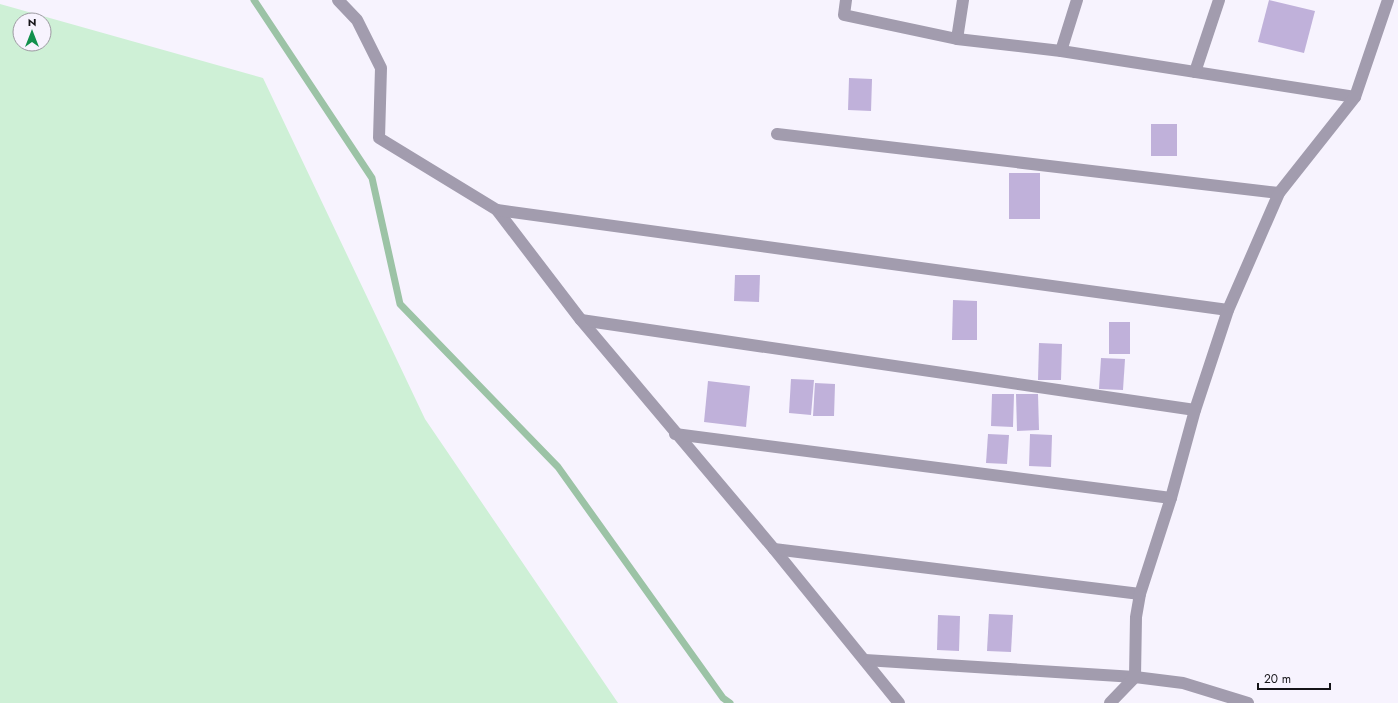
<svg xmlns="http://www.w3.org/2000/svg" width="1398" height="703" viewBox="0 0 1398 703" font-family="Jost,sans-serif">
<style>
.green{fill:#cef0d6;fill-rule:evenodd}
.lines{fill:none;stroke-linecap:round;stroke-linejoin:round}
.stream{stroke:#9cc3a6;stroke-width:7}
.building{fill:#c0b1da}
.minor{stroke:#a29cae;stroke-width:12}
</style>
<rect width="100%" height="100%" fill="#f7f3fe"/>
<path class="green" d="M 0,4 L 263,78 L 425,419 L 618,703 L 0,703 ZM 20,20 L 44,20 L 44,44 L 20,44 Z"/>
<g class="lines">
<path class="stream" d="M 254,0 L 372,178 L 400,304 L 558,467 L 723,698 L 730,703"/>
</g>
<g class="building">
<path d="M 1269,0 L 1315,11 L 1304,53 L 1258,42 Z"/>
<path d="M 849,78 L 872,79 L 871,111 L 848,110 Z"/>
<rect x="1151" y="124" width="26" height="32"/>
<rect x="1009" y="173" width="31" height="46"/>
<path d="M 735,275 L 760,275 L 759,302 L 734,301 Z"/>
<path d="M 953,300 L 977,301 L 977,340 L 952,340 Z"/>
<rect x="1109" y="322" width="21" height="32"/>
<path d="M 1039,343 L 1062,344 L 1061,380 L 1038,380 Z"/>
<path d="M 1101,358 L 1125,359 L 1123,390 L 1099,389 Z"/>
<path d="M 791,379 L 814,380 L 811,415 L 789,413 Z"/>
<path d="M 708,381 L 750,386 L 746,427 L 704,422 Z"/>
<path d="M 815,383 L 835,384 L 834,416 L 813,416 Z"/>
<path d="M 992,394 L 1014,394 L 1013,427 L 991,426 Z"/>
<path d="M 1016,394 L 1038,394 L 1039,430 L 1017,431 Z"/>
<path d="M 988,434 L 1009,435 L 1007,464 L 986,463 Z"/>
<path d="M 1030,434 L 1052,435 L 1051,467 L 1029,466 Z"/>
<path d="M 989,614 L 1013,615 L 1011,652 L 987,651 Z"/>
<path d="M 938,615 L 960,616 L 959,651 L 937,650 Z"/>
</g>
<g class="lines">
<g class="minor">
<path d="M 338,0 L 357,20 L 381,68 L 379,138 L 497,210 L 581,320 L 774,549 L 899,703"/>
<path d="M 846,0 L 844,15 L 957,39 L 1061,51 L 1355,97"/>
<path d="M 957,39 L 963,0"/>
<path d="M 1061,51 L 1077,0"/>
<path d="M 1195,72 L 1219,0"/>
<path d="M 777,134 L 1279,193"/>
<path d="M 497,210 L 1228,310"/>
<path d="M 581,320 L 1195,410"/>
<path d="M 675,434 L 1171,498"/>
<path d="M 774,549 L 1140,594"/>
<path d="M 865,660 L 1135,677 L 1183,683 L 1248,703"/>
<path d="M 1110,703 L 1135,677 L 1136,617 L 1140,594 L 1171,498 L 1195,410 L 1228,310 L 1279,193 L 1355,97 L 1388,0"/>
</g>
</g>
<g transform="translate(32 32)"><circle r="19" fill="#f7f3fe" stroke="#9d9aa2"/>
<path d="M0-3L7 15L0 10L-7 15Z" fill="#12904d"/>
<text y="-6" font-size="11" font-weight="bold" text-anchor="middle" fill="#151418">N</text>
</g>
<path d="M1258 683v6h72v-6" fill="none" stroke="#151418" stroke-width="2"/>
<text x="1264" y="683" font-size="12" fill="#151418" stroke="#f7f3fe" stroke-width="3" paint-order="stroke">20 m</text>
</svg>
